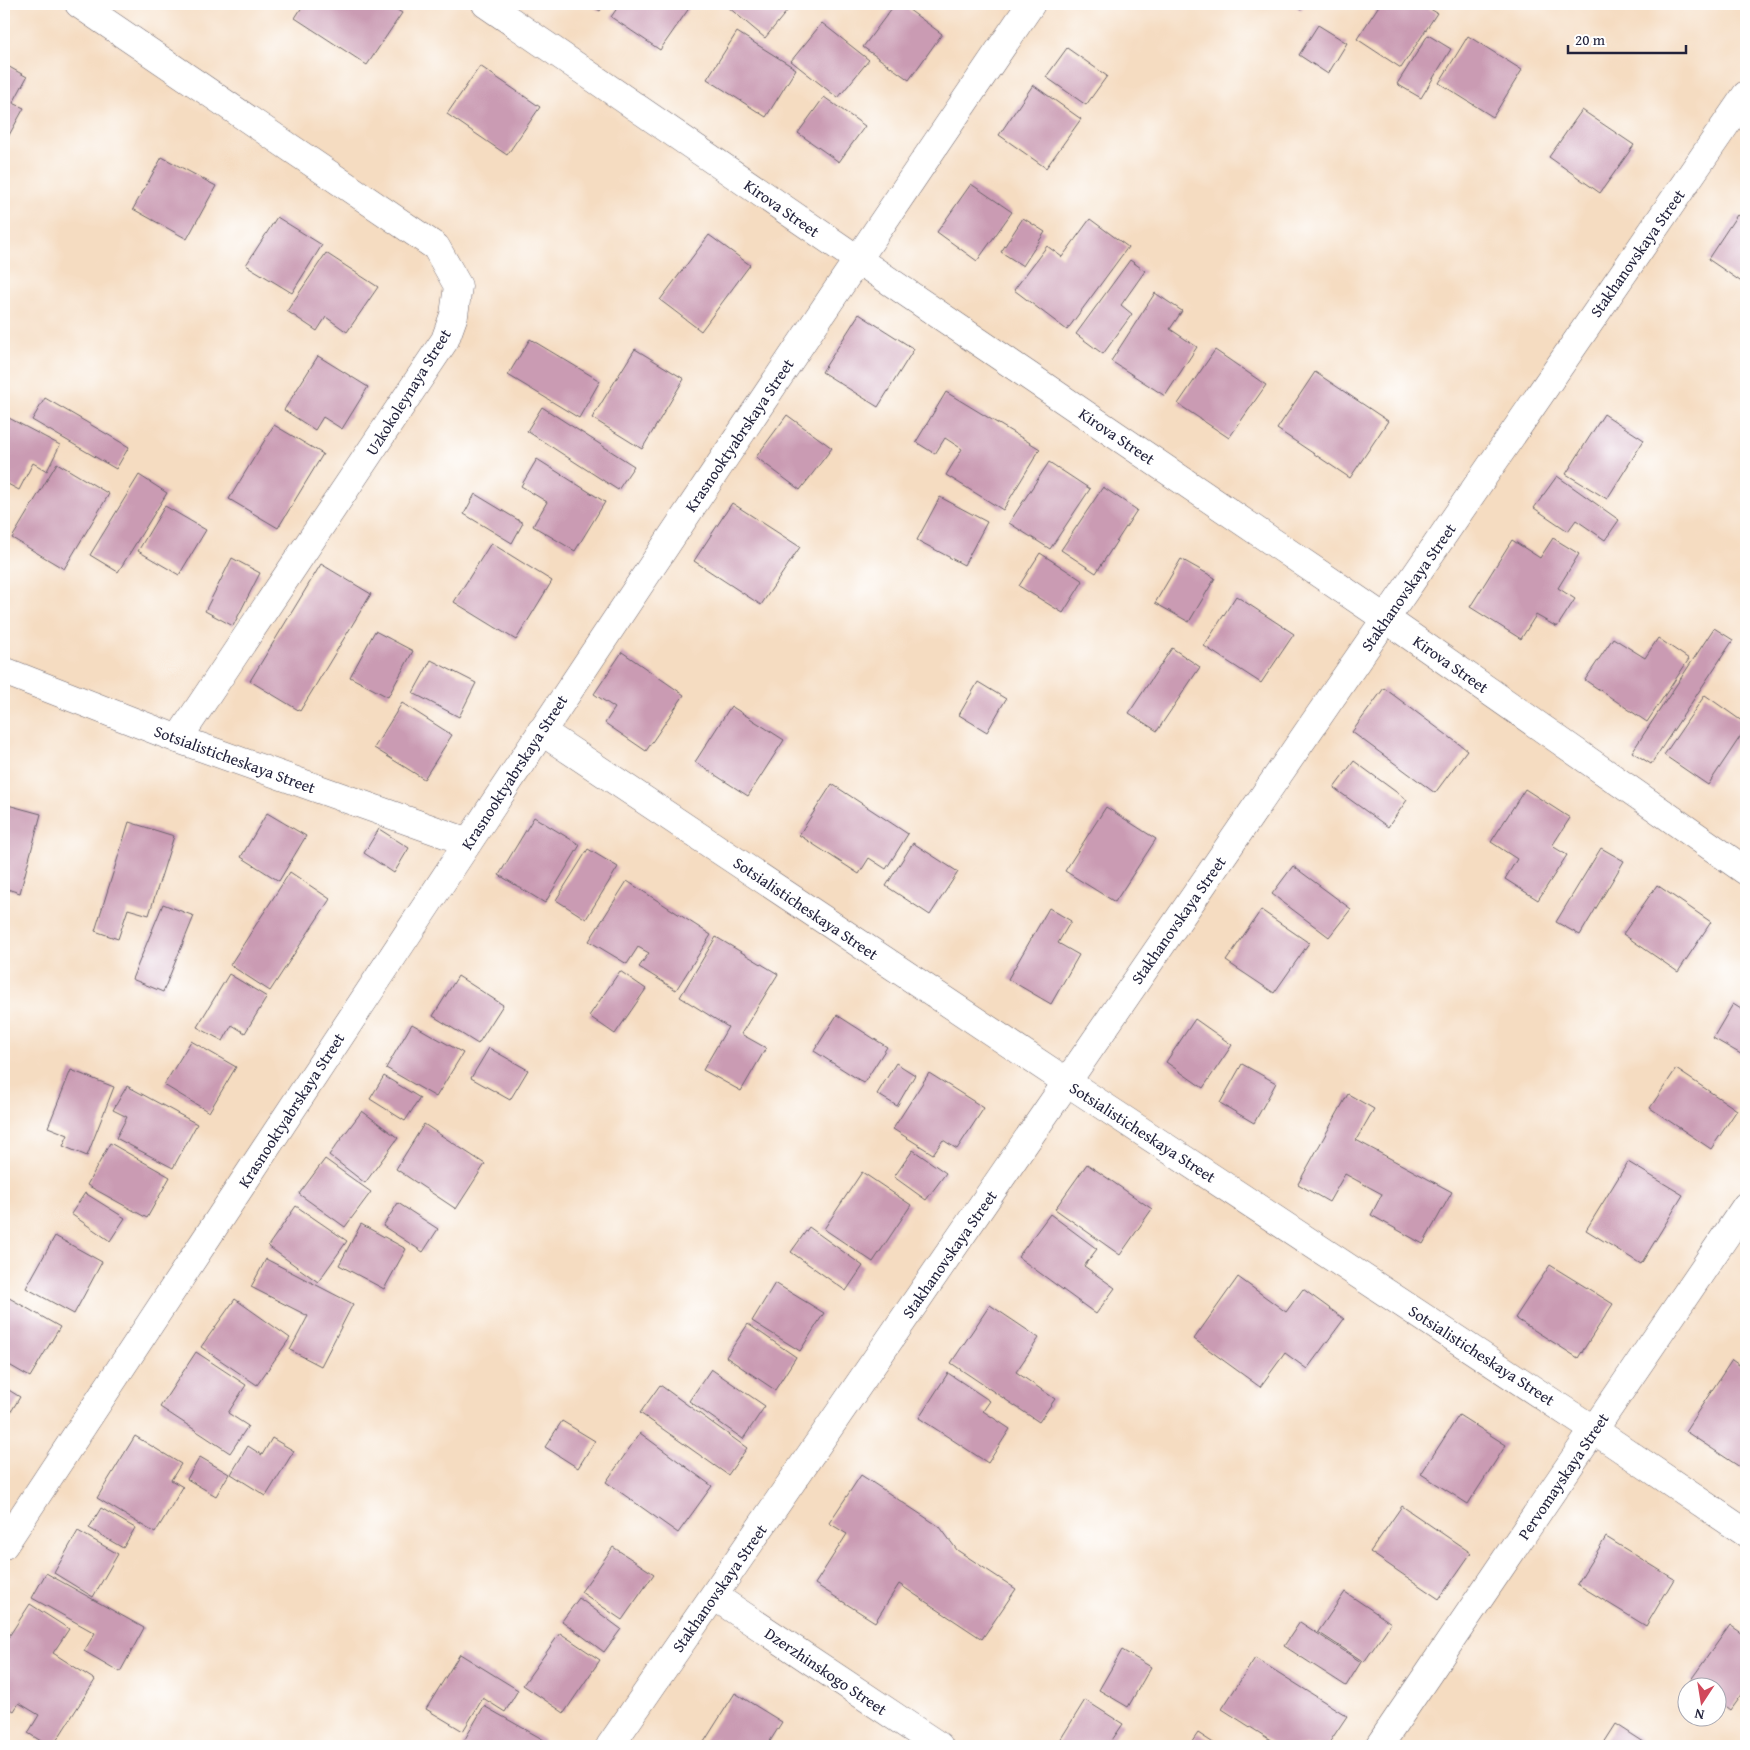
<svg xmlns="http://www.w3.org/2000/svg" width="1750" height="1750" viewBox="0 0 1750 1750" font-family="'Gentium Book Plus',serif">
<style>
.building{fill:#ca9bb3}
.lines{fill:none;stroke-linecap:round;stroke-linejoin:round}
.street-casing{stroke:#6c636a;stroke-width:29}
.street{stroke:#fff;stroke-width:28}
.labels{text-anchor:middle;stroke-width:5;stroke-linejoin:round;paint-order:stroke}
.street-label{font-size:16px;fill:#22223b;stroke:#fff}
</style>
<rect width="100%" height="100%" fill="#fff"/>
<filter id="ink" filterUnits="userSpaceOnUse"><feTurbulence type="fractalNoise" baseFrequency=".02" numOctaves="2"/><feDisplacementMap in="SourceGraphic" scale="10" xChannelSelector="R" yChannelSelector="G"/><feConvolveMatrix kernelMatrix="1 2 1 2 8 2 1 2 1" color-interpolation-filters="sRGB"/></filter>
<filter id="wash" filterUnits="userSpaceOnUse"><feTurbulence type="fractalNoise" baseFrequency=".0096" numOctaves="4" result="noise"/><feDisplacementMap in="SourceGraphic" scale="20" xChannelSelector="R" yChannelSelector="G"/><feGaussianBlur stdDeviation="1.12" result="paint"/><feColorMatrix in="noise" values="0 0 0 0 0 0 0 0 0 0 0 0 0 0 0 0 0 1.4 0 .05"/><feComposite in="paint" operator="in"/></filter>
<g filter="url(#wash)">
<rect width="100%" height="100%" fill="#f5dcc1"/>
<g id="blocks">
<g class="building">
<path d="M 304,4 L 388,4 L 402,13 L 367,65 L 295,18 Z"/>
<path d="M 589,4 L 605,4 L 600,11 Z"/>
<path d="M 620,4 L 692,4 L 660,50 L 611,17 Z"/>
<path d="M 730,4 L 791,4 L 792,5 L 765,38 L 728,7 Z"/>
<path d="M 895,4 L 901,4 L 942,34 L 909,80 L 863,47 Z"/>
<path d="M 1292,4 L 1305,4 L 1301,10 Z"/>
<path d="M 1380,4 L 1422,4 L 1437,13 L 1401,68 L 1357,39 Z"/>
<path d="M 822,23 L 869,60 L 838,98 L 791,61 Z"/>
<path d="M 1318,25 L 1347,43 L 1328,74 L 1299,55 Z"/>
<path d="M 737,32 L 796,69 L 766,117 L 707,79 Z"/>
<path d="M 1428,35 L 1451,49 L 1421,98 L 1397,84 Z"/>
<path d="M 1468,36 L 1522,70 L 1493,117 L 1439,83 Z"/>
<path d="M 1067,48 L 1107,76 L 1086,105 L 1046,77 Z"/>
<path d="M 4,64 L 27,77 L 13,103 L 24,108 L 8,137 L 4,134 Z"/>
<path d="M 480,66 L 540,107 L 507,155 L 447,114 Z"/>
<path d="M 1033,85 L 1081,119 L 1046,168 L 999,135 Z"/>
<path d="M 824,97 L 865,126 L 839,162 L 798,133 Z"/>
<path d="M 1582,110 L 1634,145 L 1600,193 L 1549,157 Z"/>
<path d="M 162,157 L 216,186 L 187,239 L 133,209 Z"/>
<path d="M 971,184 L 1012,212 L 977,261 L 937,232 Z"/>
<path d="M 1737,215 L 1746,221 L 1746,285 L 1708,259 Z"/>
<path d="M 277,217 L 322,245 L 292,293 L 246,265 Z"/>
<path d="M 1023,218 L 1045,232 L 1023,266 L 1001,252 Z"/>
<path d="M 1090,219 L 1128,247 L 1067,330 L 1014,290 L 1047,246 L 1062,257 Z"/>
<path d="M 709,235 L 750,265 L 701,331 L 660,300 Z"/>
<path d="M 326,253 L 378,287 L 347,332 L 326,317 L 317,331 L 287,311 Z"/>
<path d="M 1130,260 L 1145,271 L 1121,305 L 1132,314 L 1103,354 L 1076,334 Z"/>
<path d="M 1155,293 L 1182,311 L 1170,329 L 1197,347 L 1165,396 L 1111,361 Z"/>
<path d="M 859,314 L 914,349 L 878,407 L 822,372 Z"/>
<path d="M 530,339 L 600,381 L 579,418 L 508,375 Z"/>
<path d="M 635,349 L 684,379 L 642,449 L 592,418 Z"/>
<path d="M 1215,350 L 1266,385 L 1229,438 L 1178,404 Z"/>
<path d="M 318,356 L 368,387 L 342,429 L 323,417 L 315,430 L 284,410 Z"/>
<path d="M 1315,372 L 1388,421 L 1350,478 L 1277,429 Z"/>
<path d="M 946,392 L 1040,449 L 1003,510 L 946,475 L 962,449 L 945,438 L 935,454 L 916,442 Z"/>
<path d="M 45,398 L 129,447 L 116,469 L 32,420 Z"/>
<path d="M 542,407 L 634,466 L 618,490 L 527,431 Z"/>
<path d="M 1604,414 L 1644,440 L 1607,499 L 1566,474 Z"/>
<path d="M 787,415 L 832,448 L 800,490 L 756,457 Z"/>
<path d="M 7,417 L 60,445 L 47,471 L 33,463 L 19,490 L 4,482 L 4,424 Z"/>
<path d="M 274,425 L 323,454 L 278,528 L 229,499 Z"/>
<path d="M 537,459 L 605,502 L 575,551 L 533,526 L 547,502 L 521,486 Z"/>
<path d="M 1049,462 L 1090,489 L 1050,549 L 1009,523 Z"/>
<path d="M 57,463 L 109,494 L 64,569 L 12,538 Z"/>
<path d="M 139,475 L 167,493 L 118,572 L 90,555 Z"/>
<path d="M 1557,476 L 1619,520 L 1605,540 L 1576,520 L 1568,531 L 1534,508 Z"/>
<path d="M 1103,487 L 1137,510 L 1096,573 L 1061,550 Z"/>
<path d="M 475,494 L 523,523 L 512,543 L 464,514 Z"/>
<path d="M 940,497 L 987,522 L 964,565 L 917,540 Z"/>
<path d="M 732,503 L 800,547 L 761,605 L 694,561 Z"/>
<path d="M 165,506 L 206,530 L 179,575 L 138,551 Z"/>
<path d="M 1553,538 L 1579,554 L 1558,588 L 1575,599 L 1557,627 L 1536,615 L 1521,639 L 1470,607 L 1512,540 L 1540,558 Z"/>
<path d="M 491,543 L 552,581 L 516,640 L 454,602 Z"/>
<path d="M 1040,553 L 1083,581 L 1063,613 L 1019,586 Z"/>
<path d="M 232,558 L 260,573 L 233,626 L 205,611 Z"/>
<path d="M 1181,559 L 1215,578 L 1189,622 L 1155,603 Z"/>
<path d="M 321,564 L 371,594 L 300,711 L 250,681 Z"/>
<path d="M 1236,596 L 1294,634 L 1261,683 L 1204,646 Z"/>
<path d="M 1714,628 L 1733,640 L 1651,764 L 1632,752 Z"/>
<path d="M 375,631 L 413,651 L 388,697 L 350,677 Z"/>
<path d="M 1613,638 L 1645,658 L 1658,638 L 1689,659 L 1647,722 L 1585,680 Z"/>
<path d="M 1172,648 L 1200,667 L 1157,731 L 1129,713 Z"/>
<path d="M 622,652 L 684,695 L 646,751 L 605,723 L 615,708 L 594,694 Z"/>
<path d="M 431,660 L 476,683 L 459,717 L 413,693 Z"/>
<path d="M 978,682 L 1006,699 L 987,732 L 959,715 Z"/>
<path d="M 1384,688 L 1467,750 L 1435,793 L 1352,732 Z"/>
<path d="M 1705,695 L 1746,724 L 1746,728 L 1708,785 L 1664,755 Z"/>
<path d="M 402,703 L 452,735 L 424,779 L 374,748 Z"/>
<path d="M 731,706 L 784,740 L 748,796 L 695,762 Z"/>
<path d="M 1354,761 L 1407,800 L 1388,827 L 1334,788 Z"/>
<path d="M 832,784 L 908,834 L 886,869 L 869,858 L 859,874 L 799,835 Z"/>
<path d="M 1525,789 L 1570,818 L 1552,846 L 1567,855 L 1538,900 L 1505,879 L 1517,859 L 1491,842 Z"/>
<path d="M 4,804 L 41,814 L 20,893 L 4,888 Z"/>
<path d="M 1106,807 L 1156,839 L 1115,902 L 1065,871 Z"/>
<path d="M 267,813 L 306,836 L 279,881 L 241,857 Z"/>
<path d="M 534,817 L 580,845 L 545,903 L 499,875 Z"/>
<path d="M 129,822 L 174,836 L 149,915 L 128,909 L 118,939 L 95,931 Z"/>
<path d="M 379,829 L 409,848 L 394,873 L 364,853 Z"/>
<path d="M 913,843 L 958,872 L 930,915 L 886,886 Z"/>
<path d="M 1601,848 L 1624,861 L 1580,935 L 1556,922 Z"/>
<path d="M 588,849 L 618,867 L 586,919 L 556,900 Z"/>
<path d="M 1293,866 L 1351,909 L 1329,937 L 1272,894 Z"/>
<path d="M 290,872 L 330,899 L 270,991 L 230,965 Z"/>
<path d="M 627,881 L 711,935 L 676,990 L 639,967 L 649,953 L 638,947 L 627,964 L 589,941 Z"/>
<path d="M 1657,885 L 1711,922 L 1678,972 L 1623,934 Z"/>
<path d="M 163,904 L 194,916 L 163,992 L 132,979 Z"/>
<path d="M 1049,908 L 1071,921 L 1058,943 L 1079,955 L 1051,1004 L 1008,979 Z"/>
<path d="M 1261,910 L 1309,943 L 1274,993 L 1226,961 Z"/>
<path d="M 716,937 L 778,974 L 741,1034 L 766,1048 L 741,1091 L 703,1070 L 728,1027 L 680,997 Z"/>
<path d="M 620,971 L 646,989 L 615,1034 L 589,1016 Z"/>
<path d="M 229,974 L 267,997 L 245,1033 L 232,1025 L 223,1041 L 197,1027 Z"/>
<path d="M 458,976 L 503,1005 L 478,1044 L 433,1016 Z"/>
<path d="M 1733,1004 L 1746,1012 L 1746,1057 L 1713,1038 Z"/>
<path d="M 837,1015 L 887,1047 L 864,1083 L 814,1051 Z"/>
<path d="M 1195,1019 L 1232,1045 L 1203,1088 L 1166,1062 Z"/>
<path d="M 412,1024 L 463,1053 L 436,1097 L 386,1068 Z"/>
<path d="M 191,1041 L 236,1067 L 209,1112 L 164,1085 Z"/>
<path d="M 489,1048 L 528,1070 L 510,1100 L 471,1078 Z"/>
<path d="M 896,1063 L 915,1075 L 897,1106 L 877,1094 Z"/>
<path d="M 1242,1064 L 1276,1083 L 1254,1123 L 1220,1103 Z"/>
<path d="M 1676,1069 L 1737,1110 L 1711,1149 L 1650,1108 Z"/>
<path d="M 71,1070 L 114,1087 L 87,1156 L 63,1146 L 68,1135 L 48,1127 Z"/>
<path d="M 929,1073 L 984,1108 L 957,1149 L 943,1140 L 933,1154 L 893,1129 Z"/>
<path d="M 384,1076 L 420,1098 L 405,1121 L 370,1099 Z"/>
<path d="M 127,1086 L 197,1124 L 173,1168 L 116,1138 L 127,1117 L 113,1110 Z"/>
<path d="M 1348,1094 L 1374,1109 L 1356,1140 L 1452,1192 L 1423,1244 L 1371,1215 L 1382,1194 L 1345,1174 L 1329,1202 L 1298,1184 Z"/>
<path d="M 362,1111 L 398,1138 L 365,1183 L 329,1155 Z"/>
<path d="M 424,1124 L 485,1164 L 456,1209 L 396,1169 Z"/>
<path d="M 110,1143 L 170,1177 L 147,1218 L 87,1185 Z"/>
<path d="M 913,1150 L 946,1173 L 926,1200 L 894,1177 Z"/>
<path d="M 325,1159 L 371,1192 L 345,1227 L 299,1194 Z"/>
<path d="M 1628,1162 L 1683,1195 L 1641,1264 L 1586,1230 Z"/>
<path d="M 1087,1164 L 1152,1209 L 1120,1255 L 1055,1209 Z"/>
<path d="M 862,1172 L 911,1205 L 873,1262 L 824,1229 Z"/>
<path d="M 85,1193 L 125,1218 L 110,1241 L 71,1214 Z"/>
<path d="M 398,1203 L 438,1229 L 423,1252 L 383,1226 Z"/>
<path d="M 296,1206 L 347,1241 L 318,1282 L 268,1246 Z"/>
<path d="M 1050,1214 L 1097,1249 L 1084,1266 L 1115,1288 L 1096,1314 L 1018,1257 Z"/>
<path d="M 361,1224 L 406,1249 L 384,1289 L 339,1265 Z"/>
<path d="M 809,1227 L 863,1266 L 846,1291 L 791,1252 Z"/>
<path d="M 55,1236 L 102,1262 L 74,1314 L 26,1288 Z"/>
<path d="M 266,1259 L 353,1304 L 321,1366 L 290,1350 L 308,1316 L 251,1287 Z"/>
<path d="M 1550,1265 L 1613,1304 L 1578,1358 L 1515,1318 Z"/>
<path d="M 1238,1277 L 1286,1312 L 1303,1289 L 1344,1319 L 1307,1369 L 1285,1353 L 1260,1387 L 1194,1339 Z"/>
<path d="M 775,1283 L 824,1313 L 800,1351 L 752,1321 Z"/>
<path d="M 4,1295 L 60,1327 L 30,1377 L 4,1362 Z"/>
<path d="M 235,1299 L 290,1338 L 257,1385 L 201,1347 Z"/>
<path d="M 990,1305 L 1039,1338 L 1016,1372 L 1055,1399 L 1039,1422 L 951,1363 Z"/>
<path d="M 748,1324 L 796,1357 L 775,1390 L 726,1357 Z"/>
<path d="M 196,1352 L 246,1385 L 228,1413 L 248,1426 L 230,1453 L 160,1407 Z"/>
<path d="M 1732,1360 L 1746,1370 L 1746,1464 L 1743,1469 L 1685,1431 Z"/>
<path d="M 711,1369 L 765,1406 L 743,1439 L 689,1401 Z"/>
<path d="M 948,1373 L 990,1401 L 983,1411 L 1010,1429 L 988,1463 L 919,1418 Z"/>
<path d="M 660,1385 L 747,1448 L 728,1475 L 640,1413 Z"/>
<path d="M 4,1387 L 20,1397 L 4,1423 Z"/>
<path d="M 1459,1415 L 1506,1445 L 1468,1504 L 1421,1474 Z"/>
<path d="M 562,1421 L 595,1441 L 578,1468 L 545,1447 Z"/>
<path d="M 640,1433 L 712,1486 L 678,1533 L 606,1482 Z"/>
<path d="M 135,1436 L 181,1464 L 171,1480 L 183,1487 L 155,1533 L 97,1498 Z"/>
<path d="M 272,1438 L 294,1451 L 266,1496 L 231,1474 L 248,1446 L 262,1455 Z"/>
<path d="M 200,1457 L 229,1474 L 216,1496 L 187,1479 Z"/>
<path d="M 861,1475 L 940,1527 L 957,1550 L 1016,1589 L 982,1639 L 899,1584 L 875,1622 L 815,1584 L 847,1534 L 829,1523 Z"/>
<path d="M 1402,1506 L 1471,1553 L 1439,1599 L 1370,1552 Z"/>
<path d="M 101,1508 L 135,1528 L 123,1548 L 89,1528 Z"/>
<path d="M 78,1531 L 118,1554 L 93,1597 L 54,1573 Z"/>
<path d="M 1606,1537 L 1674,1579 L 1646,1626 L 1577,1584 Z"/>
<path d="M 613,1547 L 654,1574 L 622,1620 L 581,1592 Z"/>
<path d="M 46,1573 L 144,1628 L 120,1672 L 84,1651 L 95,1633 L 32,1598 Z"/>
<path d="M 1345,1592 L 1391,1623 L 1364,1662 L 1318,1632 Z"/>
<path d="M 579,1598 L 621,1629 L 604,1652 L 562,1621 Z"/>
<path d="M 30,1604 L 69,1629 L 53,1653 L 95,1680 L 53,1746 L 49,1746 L 28,1733 L 39,1715 L 19,1703 L 14,1711 L 4,1705 L 4,1644 Z"/>
<path d="M 1300,1622 L 1361,1662 L 1346,1686 L 1284,1646 Z"/>
<path d="M 1730,1625 L 1746,1636 L 1746,1689 L 1731,1710 L 1718,1700 L 1718,1688 L 1700,1688 L 1690,1681 Z"/>
<path d="M 560,1633 L 600,1660 L 564,1713 L 523,1685 Z"/>
<path d="M 1122,1650 L 1151,1667 L 1128,1707 L 1099,1690 Z"/>
<path d="M 460,1654 L 518,1690 L 505,1712 L 483,1698 L 463,1731 L 426,1709 Z"/>
<path d="M 1255,1658 L 1347,1716 L 1327,1746 L 1280,1746 L 1222,1709 Z"/>
<path d="M 735,1693 L 782,1722 L 767,1746 L 711,1746 L 704,1742 Z"/>
<path d="M 1085,1700 L 1123,1724 L 1108,1746 L 1060,1746 L 1057,1745 Z"/>
<path d="M 484,1706 L 544,1740 L 541,1746 L 461,1746 Z"/>
<path d="M 1616,1724 L 1650,1746 L 1602,1746 Z"/>
<path d="M 1198,1733 L 1218,1746 L 1189,1746 Z"/>
</g>
</g>
</g>
<g filter="url(#ink)">
<use href="#blocks" fill-opacity="0" stroke="#6c636a" stroke-width="1"/>
<g class="lines">
<defs>
<g id="street">
<path d="M 79,4 L 436,247 L 458,286 L 454,315 L 445,340 L 178,739"/>
<path d="M 486,4 L 857,259 L 1386,619 L 1746,871"/>
<path d="M 4,671 L 178,739 L 468,842"/>
<path d="M 541,731 L 1067,1082 L 1594,1430 L 1746,1533"/>
<path d="M 4,1545 C 344,1030 683,514 1031,4"/>
<path d="M 714,1596 L 939,1746"/>
<path d="M 610,1746 L 1746,95"/>
<path d="M 1379,1746 L 1746,1206"/>
</g>
</defs>
<use href="#street" class="street-casing"/>
<use href="#street" class="street"/>
</g>
</g>
<g class="labels">
<g class="street-label">
<text transform="translate(782 208) rotate(35)" y="6">Kirova Street</text>
<text transform="translate(1637 253) rotate(-55)" y="6">Stakhanovskaya Street</text>
<text transform="translate(408 392) rotate(-58)" y="6">Uzkokoleynaya Street</text>
<text transform="translate(739 435) rotate(-56)" y="6">Krasnooktyabrskaya Street</text>
<text transform="translate(1117 436) rotate(34)" y="6">Kirova Street</text>
<text transform="translate(1408 587) rotate(-55)" y="6">Stakhanovskaya Street</text>
<text transform="translate(1451 664) rotate(35)" y="6">Kirova Street</text>
<text transform="translate(235 759) rotate(20)" y="6">Sotsialisticheskaya Street</text>
<text transform="translate(514 772) rotate(-57)" y="6">Krasnooktyabrskaya Street</text>
<text transform="translate(806 908) rotate(34)" y="6">Sotsialisticheskaya Street</text>
<text transform="translate(1178 920) rotate(-55)" y="6">Stakhanovskaya Street</text>
<text transform="translate(291 1110) rotate(-57)" y="6">Krasnooktyabrskaya Street</text>
<text transform="translate(1143 1132) rotate(33)" y="6">Sotsialisticheskaya Street</text>
<text transform="translate(949 1254) rotate(-55)" y="6">Stakhanovskaya Street</text>
<text transform="translate(1482 1355) rotate(33)" y="6">Sotsialisticheskaya Street</text>
<text transform="translate(1563 1476) rotate(-56)" y="6">Pervomayskaya Street</text>
<text transform="translate(719 1588) rotate(-55)" y="6">Stakhanovskaya Street</text>
<text transform="translate(826 1671) rotate(34)" y="6">Dzerzhinskogo Street</text>
</g>
</g>
<rect width="1750" height="1750" fill="none" stroke="#fff" stroke-width="20"/>
<g transform="translate(1702 1702) rotate(192)"><circle r="24" fill="#ffffff" stroke="#a7a7b1"/>
<path d="M0-4L9 19L0 12L-9 19Z" fill="#d1495b"/>
<text y="-8" font-size="14" font-weight="bold" text-anchor="middle" fill="#22223b">N</text>
</g>
<path d="M1568 45v8h118v-8" fill="none" stroke="#22223b" stroke-width="2.5"/>
<text x="1575" y="45" font-size="15" fill="#22223b" stroke="#ffffff" stroke-width="4" paint-order="stroke">20 m</text>
</svg>
